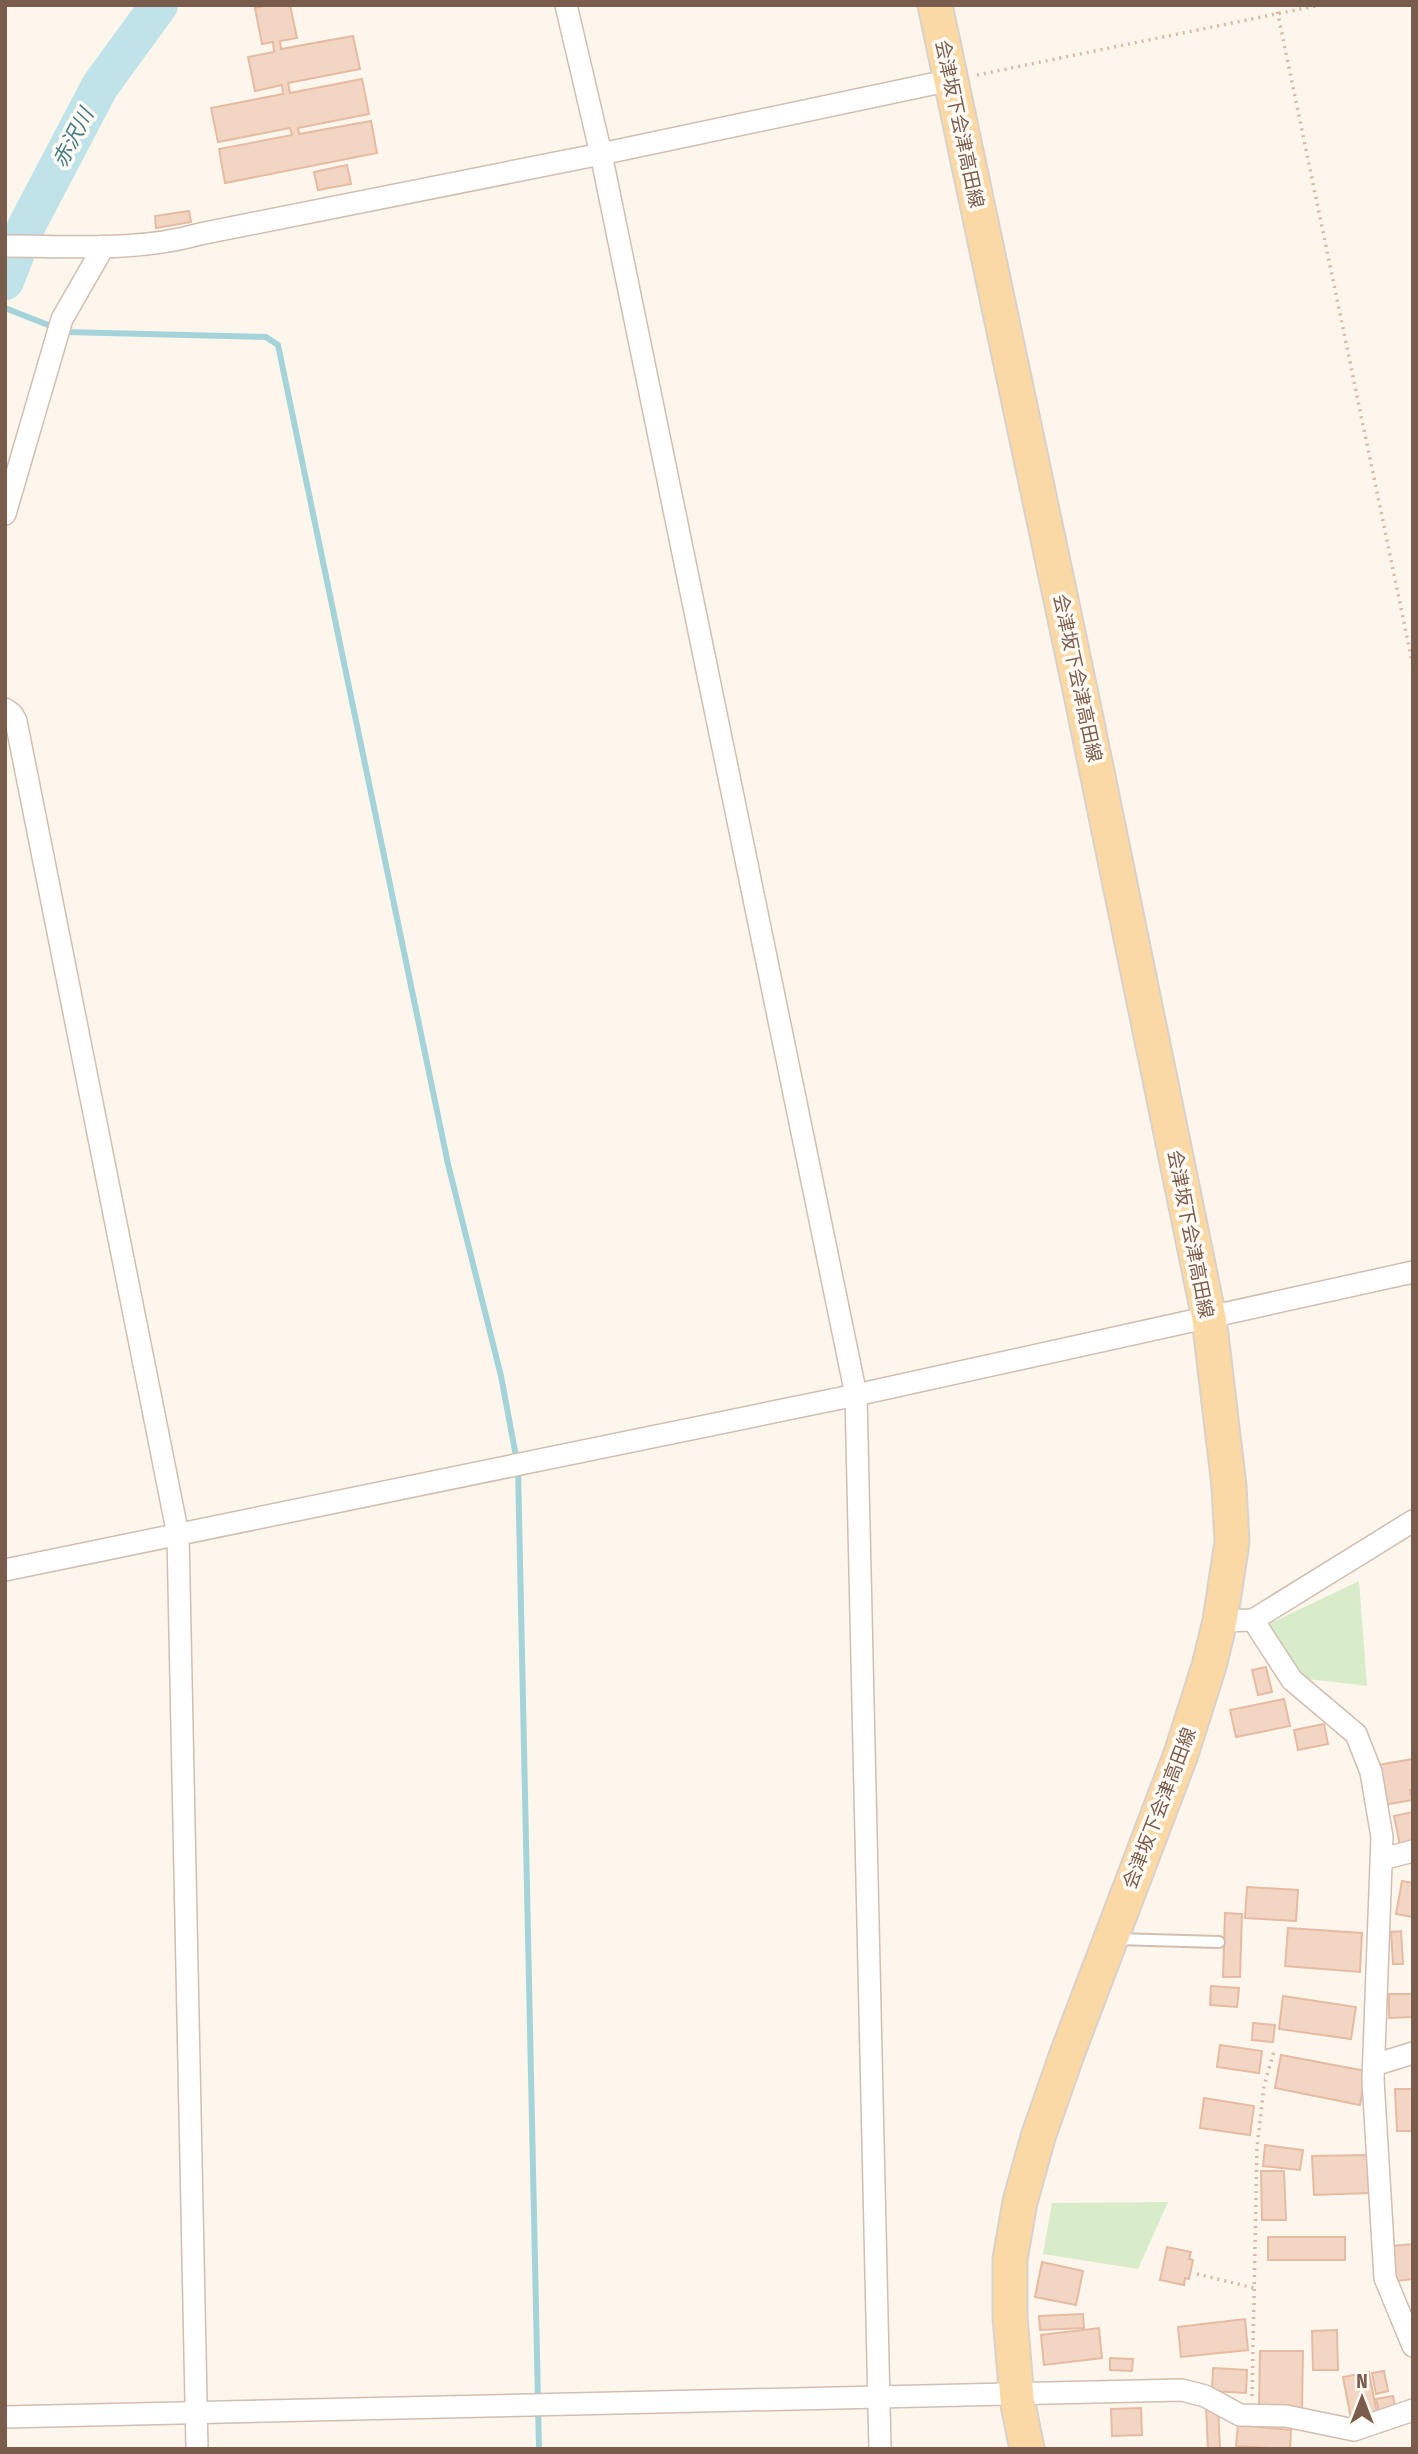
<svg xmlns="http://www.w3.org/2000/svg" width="1418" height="2454" viewBox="0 0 1418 2454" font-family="'Fira Sans Condensed','Noto Sans JP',sans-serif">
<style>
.green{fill:#d8ecc9}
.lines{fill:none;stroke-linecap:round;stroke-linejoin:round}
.stream{stroke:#a5d3da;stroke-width:6}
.river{stroke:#bfe3e8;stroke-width:38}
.building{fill:#f3d5c3;stroke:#e6bba3;stroke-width:2}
.lane-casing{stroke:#d1beb0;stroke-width:14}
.street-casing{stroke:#d1beb0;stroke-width:24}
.primary-casing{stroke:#dad1cd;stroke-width:37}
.path{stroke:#d9b8a5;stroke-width:3.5;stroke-dasharray:2 5;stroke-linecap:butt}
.lane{stroke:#fff;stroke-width:10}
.street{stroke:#fff;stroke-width:21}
.primary{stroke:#fbd9a5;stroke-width:33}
.labels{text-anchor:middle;stroke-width:7;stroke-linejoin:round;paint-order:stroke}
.street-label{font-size:19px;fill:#7a5c4d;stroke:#fffaf3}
.water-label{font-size:21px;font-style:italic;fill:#437c86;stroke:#fffaf3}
</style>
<rect width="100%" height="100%" fill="#fdf6ec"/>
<g class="green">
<path d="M 1359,1581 L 1367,1686 L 1308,1679 L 1289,1663 L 1267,1625 Z"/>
<path d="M 1168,2202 L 1138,2269 L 1043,2254 L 1052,2203 Z"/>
</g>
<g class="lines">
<g class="stream">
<path d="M 5,270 L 9,270"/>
<path d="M 5,308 L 66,332 L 266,337 L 278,345 L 448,1164 L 501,1376 L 518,1467 L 539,2449"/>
</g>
<path class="river" d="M 5,281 L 27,225 L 100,86 L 159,5"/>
</g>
<g class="building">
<path d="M 268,5 L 290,5 L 297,38 L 280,41 L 281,49 L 353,36 L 360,69 L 288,83 L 290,93 L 362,79 L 369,114 L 298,128 L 299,134 L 371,121 L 377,153 L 225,183 L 219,149 L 292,135 L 290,128 L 218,142 L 211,108 L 283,94 L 282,85 L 255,91 L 248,57 L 274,52 L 273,42 L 262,44 L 255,8 Z"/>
<path d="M 347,165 L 351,184 L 318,190 L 314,172 Z"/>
<path d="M 189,211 L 191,222 L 156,228 L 155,216 Z"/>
<path d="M 1266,1667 L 1272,1692 L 1258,1695 L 1252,1670 Z"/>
<path d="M 1284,1699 L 1290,1726 L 1236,1737 L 1230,1710 Z"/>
<path d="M 1324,1724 L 1328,1744 L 1298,1750 L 1294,1730 Z"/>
<path d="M 1413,1759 L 1413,1790 L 1410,1790 L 1412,1800 L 1384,1805 L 1377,1765 Z"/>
<path d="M 1413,1812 L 1413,1847 L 1401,1850 L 1394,1816 Z"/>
<path d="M 1402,1881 L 1413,1883 L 1413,1917 L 1396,1914 Z"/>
<path d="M 1247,1887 L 1298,1890 L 1296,1921 L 1245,1918 Z"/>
<path d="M 1225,1913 L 1242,1914 L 1240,1977 L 1223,1977 Z"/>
<path d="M 1288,1928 L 1362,1933 L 1360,1972 L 1285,1966 Z"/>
<path d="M 1401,1931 L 1403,1964 L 1393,1964 L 1391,1932 Z"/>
<path d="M 1211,1986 L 1239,1988 L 1237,2007 L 1210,2005 Z"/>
<path d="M 1389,1994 L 1413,1994 L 1413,2017 L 1389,2018 Z"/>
<path d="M 1283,1996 L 1356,2007 L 1351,2039 L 1279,2029 Z"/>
<path d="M 1253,2023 L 1275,2025 L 1273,2042 L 1252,2040 Z"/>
<path d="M 1220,2045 L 1262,2051 L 1259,2073 L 1217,2067 Z"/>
<path d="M 1281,2055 L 1366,2071 L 1360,2105 L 1275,2088 Z"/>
<path d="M 1395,2089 L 1413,2089 L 1413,2131 L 1397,2131 Z"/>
<path d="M 1204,2098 L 1254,2106 L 1250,2135 L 1200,2128 Z"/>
<path d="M 1265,2145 L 1303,2150 L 1300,2170 L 1263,2166 Z"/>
<path d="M 1369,2155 L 1370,2193 L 1314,2195 L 1312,2156 Z"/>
<path d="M 1261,2171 L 1284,2171 L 1286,2220 L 1262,2220 Z"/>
<rect x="1268" y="2237" width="77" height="23"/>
<path d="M 1413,2244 L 1413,2279 L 1396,2281 L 1392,2246 Z"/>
<path d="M 1167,2247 L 1191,2252 L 1189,2259 L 1193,2260 L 1189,2279 L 1185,2278 L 1184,2285 L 1160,2280 Z"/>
<path d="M 1042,2262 L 1083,2271 L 1076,2305 L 1035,2297 Z"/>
<path d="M 1083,2314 L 1084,2328 L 1040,2330 L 1039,2316 Z"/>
<path d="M 1245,2319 L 1248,2350 L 1181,2357 L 1178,2327 Z"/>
<path d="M 1099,2328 L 1102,2358 L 1044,2365 L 1041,2335 Z"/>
<path d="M 1337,2330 L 1338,2370 L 1313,2370 L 1312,2331 Z"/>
<path d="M 1260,2351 L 1303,2351 L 1302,2409 L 1259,2409 Z"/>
<path d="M 1110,2358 L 1133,2359 L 1132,2371 L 1110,2370 Z"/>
<path d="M 1213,2368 L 1247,2370 L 1246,2393 L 1212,2391 Z"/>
<path d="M 1384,2371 L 1388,2391 L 1376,2394 L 1372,2373 Z"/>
<path d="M 1369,2372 L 1378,2419 L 1352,2424 L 1343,2377 Z"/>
<path d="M 1393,2396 L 1396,2413 L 1380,2416 L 1376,2399 Z"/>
<path d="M 1141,2408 L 1142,2435 L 1112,2436 L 1111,2409 Z"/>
<path d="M 1206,2408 L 1218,2408 L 1220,2449 L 1208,2449 Z"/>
<path d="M 1238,2425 L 1291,2430 L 1290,2449 L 1236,2446 Z"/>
</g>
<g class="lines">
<defs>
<path id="lane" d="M 1116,1939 L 1219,1942"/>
<g id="street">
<path d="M 566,5 L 601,154 L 856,1395 L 880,2449"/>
<path d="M 5,246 C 70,246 137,252 200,234 L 601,154 L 951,80"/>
<path d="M 5,514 L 62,319 L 104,246"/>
<path d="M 5,709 L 12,714 L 16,721 L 178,1535 L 197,2449"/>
<path d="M 5,1570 L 856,1395 L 1413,1272"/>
<path d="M 1253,1620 L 1292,1680 L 1356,1734 L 1371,1772 L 1382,1837 L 1373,2080 L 1385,2278 L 1413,2346"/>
<path d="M 1220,1621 L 1253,1620 L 1413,1521"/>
<path d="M 1382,1859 L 1413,1851"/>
<path d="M 1374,2065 L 1413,2053"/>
<path d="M 5,2417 L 1182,2390 L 1205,2396 L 1240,2415 L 1286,2416 L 1354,2430 L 1413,2410"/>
</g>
<path id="primary" d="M 935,5 L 1082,699 L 1209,1318 L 1229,1486 L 1232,1542 L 1220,1621 L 1209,1666 L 1181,1754 L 1067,2054 L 1038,2137 L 1020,2202 L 1010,2259 L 1010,2317 L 1017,2399 L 1027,2449"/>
</defs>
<use href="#lane" class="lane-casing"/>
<use href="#street" class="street-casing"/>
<use href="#primary" class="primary-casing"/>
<g class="path">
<path d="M 1276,5 L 1413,666"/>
<path d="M 977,75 L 1320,5"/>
<path d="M 1197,2274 L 1254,2288"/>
<path d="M 1252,2396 L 1257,2148 L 1264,2086 L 1274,2051"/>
</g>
<use href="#lane" class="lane"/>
<use href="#street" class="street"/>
<use href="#primary" class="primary"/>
</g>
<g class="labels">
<g class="street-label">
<text transform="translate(960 124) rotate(78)" y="7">会津坂下会津高田線</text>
<text transform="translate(1078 678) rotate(78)" y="7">会津坂下会津高田線</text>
<text transform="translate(1191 1234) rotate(79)" y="7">会津坂下会津高田線</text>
<text transform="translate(1159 1808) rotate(-69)" y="7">会津坂下会津高田線</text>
</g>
<g class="water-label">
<text transform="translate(73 138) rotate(-62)" y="7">赤沢川</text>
</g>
</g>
<rect width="1418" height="2454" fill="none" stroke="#7a5c4d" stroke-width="14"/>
<g transform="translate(1362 2398)" stroke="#fffaf3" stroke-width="5" paint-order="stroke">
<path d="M0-5L12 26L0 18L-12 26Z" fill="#7a5c4d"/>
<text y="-10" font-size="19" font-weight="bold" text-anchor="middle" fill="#7a5c4d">N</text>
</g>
</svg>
